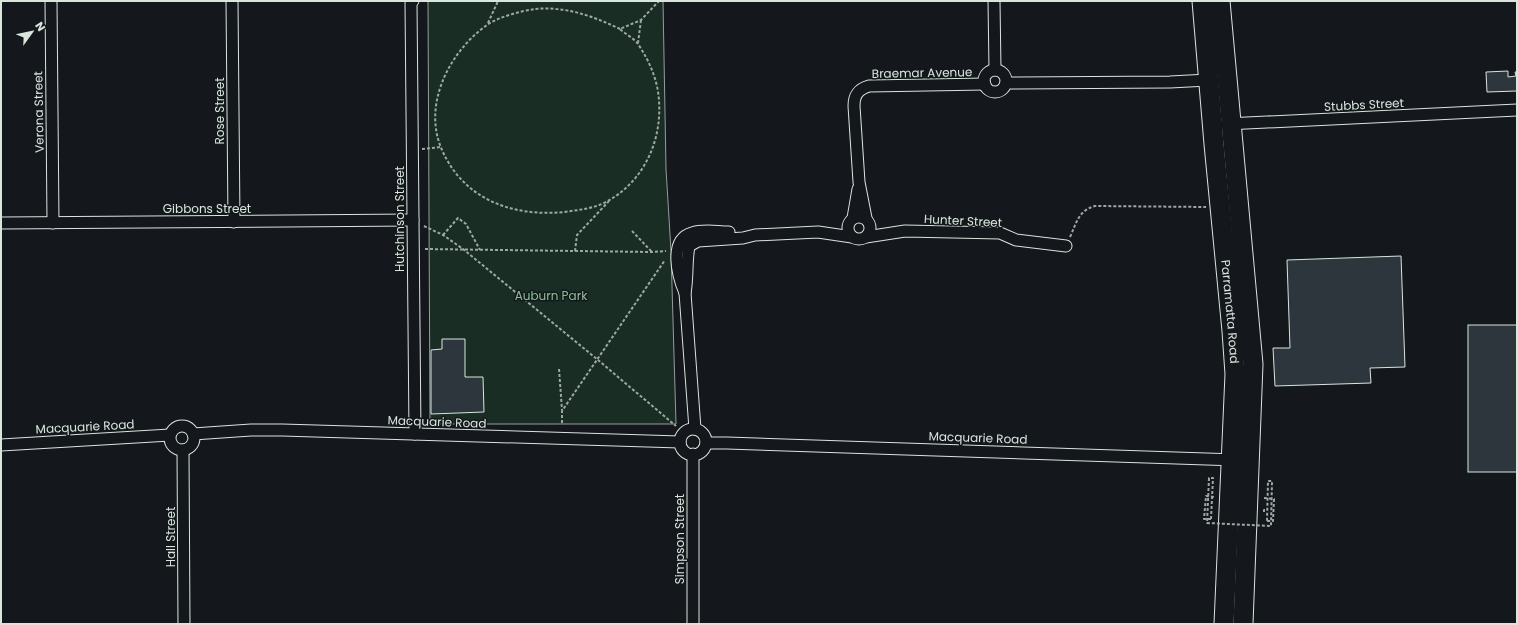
<svg xmlns="http://www.w3.org/2000/svg" width="1518" height="625" viewBox="0 0 1518 625" font-family="Poppins,sans-serif">
<style>
.green{fill:#1a2d24;stroke:#939e99}
.building{fill:#2c363c;stroke:#d8e6dc}
.lines{fill:none;stroke-linecap:round;stroke-linejoin:round}
.street-casing{stroke:#d8e6dc;stroke-width:13}
.highway-casing{stroke:#d8e6dc;stroke-width:21}
.path{stroke:#9da8a2;stroke-width:2;stroke-dasharray:3 2;stroke-linecap:butt}
.street{stroke:#14181c;stroke-width:11}
.highway{stroke:#14181c;stroke-width:19}
.path-bridge{stroke:#9da8a2;stroke-width:2;stroke-dasharray:3 2;stroke-linecap:butt}
.labels{text-anchor:middle;stroke-width:3;stroke-linejoin:round;paint-order:stroke}
.street-label{font-size:12px;fill:#d8e6dc;stroke:#14181c}
.park-label{font-size:12px;fill:#8ac095;stroke:#14181c}
</style>
<rect width="100%" height="100%" fill="#14181c"/>
<path class="green" d="M 428,1 L 663,1 L 666,169 L 671,251 L 676,424 L 430,424 Z"/>
<g class="building">
<path d="M 1508,71 L 1508,77 L 1516,76 L 1515,72 L 1517,72 L 1517,91 L 1487,92 L 1486,72 Z"/>
<path d="M 1401,256 L 1405,367 L 1370,368 L 1371,383 L 1275,386 L 1273,348 L 1290,348 L 1287,260 Z"/>
<rect x="1468" y="325" width="49" height="147"/>
<path d="M 442,339 L 465,339 L 465,377 L 483,377 L 484,412 L 431,414 L 431,350 L 442,349 Z"/>
</g>
<g class="lines">
<defs>
<g id="street">
<path d="M 51,1 L 53,223"/>
<path d="M 232,1 L 234,222"/>
<path d="M 413,1 L 411,3 L 415,434"/>
<path d="M 994,1 L 995,70"/>
<circle cx="995" cy="81" r="11"/>
<path d="M 1006,83 L 1170,82 L 1208,80"/>
<path d="M 1226,124 L 1517,110"/>
<circle cx="859" cy="228" r="11"/>
<path d="M 853,218 L 858,189"/>
<path d="M 866,218 L 859,182 L 854,106 C 854,94 859,89 869,86 L 985,84"/>
<path d="M 1,223 L 413,220"/>
<path d="M 866,237 L 905,231 L 1000,233 L 1016,240 L 1066,246"/>
<path d="M 685,293 C 678,277 668,240 692,233 C 703,229 717,232 729,232"/>
<circle cx="182" cy="438" r="12"/>
<path d="M 695,429 L 685,293 C 688,277 686,262 689,246 L 698,241 L 743,238 L 755,235 L 818,232 L 852,237"/>
<circle cx="693" cy="442" r="13"/>
<path d="M 193,434 L 251,430 L 282,430 L 680,442"/>
<path d="M 706,443 L 727,443 L 1237,460"/>
<path d="M 1,445 L 170,435"/>
<path d="M 183,450 L 184,624"/>
<path d="M 693,624 L 693,454"/>
</g>
<g id="highway">
<path id="s1" d="M 1202,1 L 1214,144 L 1232,331 L 1235,374 L 1224,624"/>
<path d="M 1220,1 L 1253,364 L 1243,624"/>
</g>
</defs>
<use href="#street" class="street-casing"/>
<use href="#highway" class="highway-casing"/>
<g class="path">
<path d="M 488,23 L 498,1"/>
<path d="M 620,29 C 593,16 565,6 535,9 C 521,11 498,17 487,25 C 449,52 422,105 442,150 C 464,200 513,217 564,212 C 578,210 591,209 604,203 C 642,184 662,143 659,101 C 658,81 650,62 638,44 C 635,39 625,34 620,29 L 641,20 L 659,1"/>
<path d="M 638,43 L 641,20"/>
<path d="M 422,149 L 441,147"/>
<path d="M 424,226 L 443,235 L 463,249 L 598,360 L 676,426"/>
<path d="M 632,231 L 652,252"/>
<path d="M 443,235 L 458,218 L 466,224 L 480,250"/>
<path d="M 1070,237 C 1077,222 1078,211 1095,206 L 1206,207"/>
<path d="M 425,249 L 652,252 L 666,251"/>
<path d="M 575,251 L 577,235 L 610,200"/>
<path d="M 559,369 L 562,410"/>
<path d="M 562,423 L 562,411 L 665,260"/>
<path d="M 1264,498 L 1274,499 L 1273,521 L 1267,521"/>
<path d="M 1264,512 L 1264,510 L 1267,510"/>
<path d="M 1211,519 L 1204,519 L 1206,496 L 1215,497"/>
</g>
<use href="#street" class="street"/>
<use href="#highway" class="highway"/>
<path class="path-bridge" d="M 1211,519 L 1213,478 L 1209,478 L 1207,523 L 1271,526 L 1272,481 L 1268,481 L 1267,521"/>
</g>
<g class="labels">
<g class="street-label">
<text transform="translate(922 73) rotate(-1)" y="4">Braemar Avenue</text>
<text transform="translate(1364 105) rotate(-3)" y="4">Stubbs Street</text>
<text transform="translate(220 111) rotate(-90)" y="4">Rose Street</text>
<text transform="translate(39 112) rotate(-91)" y="4">Verona Street</text>
<text x="207" y="213">Gibbons Street</text>
<text transform="translate(400 219) rotate(-90)" y="4">Hutchinson Street</text>
<text transform="translate(963 221) rotate(3)" y="4">Hunter Street</text>
<text dy="4" stroke="none"><textPath href="#s1" startOffset="312">Parramatta Road</textPath></text>
<text transform="translate(437 422) rotate(2)" y="4">Macquarie Road</text>
<text transform="translate(85 427) rotate(-3)" y="4">Macquarie Road</text>
<text transform="translate(978 438) rotate(2)" y="4">Macquarie Road</text>
<text transform="translate(171 537) rotate(-90)" y="4">Hall Street</text>
<text transform="translate(680 539) rotate(-90)" y="4">Simpson Street</text>
</g>
<g class="park-label">
<text x="551" y="300">Auburn Park</text>
</g>
</g>
<rect width="1518" height="625" fill="none" stroke="#d8e6dc" stroke-width="4"/>
<g transform="translate(32 32) rotate(57)" stroke="#14181c" stroke-width="3" paint-order="stroke">
<path d="M0-3L7 15L0 10L-7 15Z" fill="#d8e6dc"/>
<text y="-6" font-size="11" font-weight="bold" text-anchor="middle" fill="#d8e6dc">N</text>
</g>
</svg>
